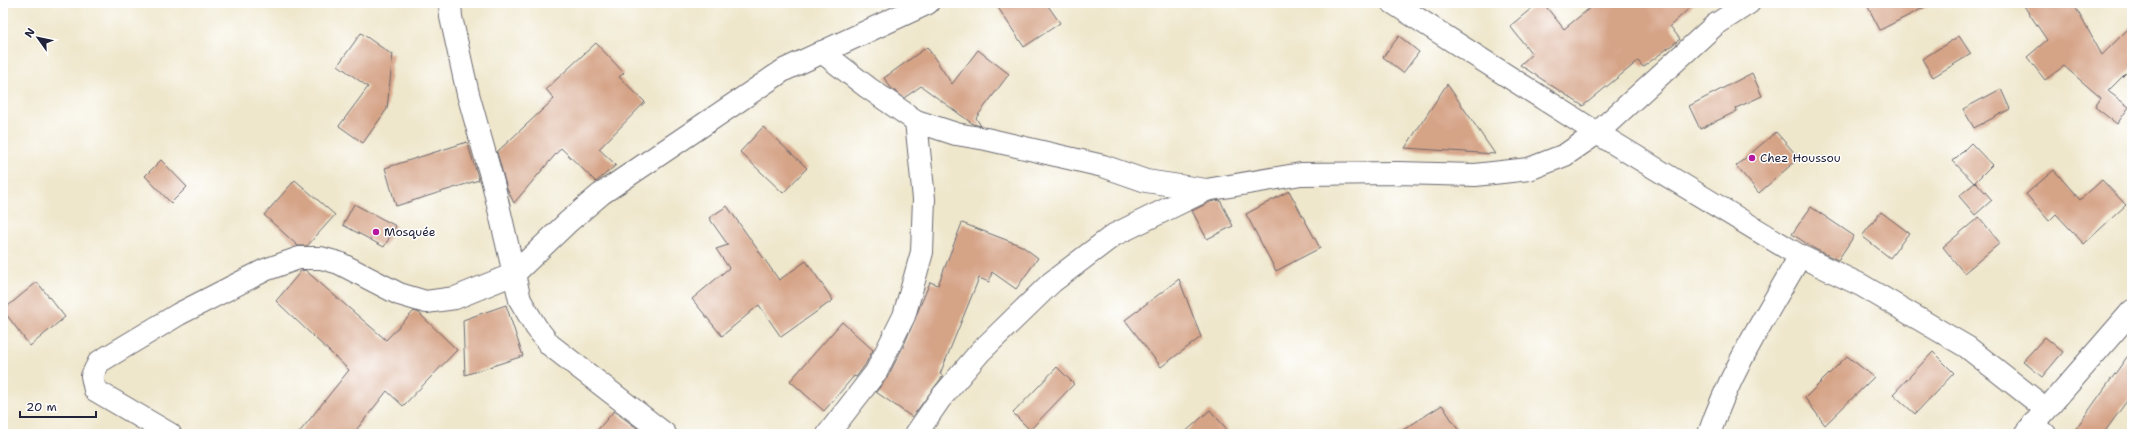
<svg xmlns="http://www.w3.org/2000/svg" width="2135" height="437" viewBox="0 0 2135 437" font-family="'Shantell Sans',sans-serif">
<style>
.building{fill:#d5a386}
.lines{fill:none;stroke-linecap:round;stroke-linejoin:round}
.street-casing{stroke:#6a676e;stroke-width:24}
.primary-casing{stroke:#6a676e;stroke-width:24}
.street{stroke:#fff;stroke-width:22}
.primary{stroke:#fff;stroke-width:22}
.poi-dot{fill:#b5179e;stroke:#fff;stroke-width:1.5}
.labels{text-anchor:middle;stroke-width:3;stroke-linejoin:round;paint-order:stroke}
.poi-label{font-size:12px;fill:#22223b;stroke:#fff;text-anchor:start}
</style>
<rect width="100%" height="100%" fill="#fff"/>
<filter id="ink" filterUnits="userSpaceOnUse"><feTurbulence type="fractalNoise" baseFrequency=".025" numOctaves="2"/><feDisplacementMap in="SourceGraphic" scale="8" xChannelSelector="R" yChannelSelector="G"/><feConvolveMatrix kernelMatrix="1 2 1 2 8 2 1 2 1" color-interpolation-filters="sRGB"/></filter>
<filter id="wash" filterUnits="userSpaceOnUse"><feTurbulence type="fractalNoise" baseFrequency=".012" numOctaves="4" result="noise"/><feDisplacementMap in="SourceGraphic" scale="16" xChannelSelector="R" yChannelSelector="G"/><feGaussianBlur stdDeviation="0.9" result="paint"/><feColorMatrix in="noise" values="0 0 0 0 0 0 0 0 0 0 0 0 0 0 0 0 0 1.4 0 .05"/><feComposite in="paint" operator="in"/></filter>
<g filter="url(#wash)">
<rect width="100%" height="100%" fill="#efe7cc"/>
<g id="blocks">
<g class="building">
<path d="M 995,3 L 1046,3 L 1060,23 L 1024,47 Z"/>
<path d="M 1538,3 L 1543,3 L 1564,29 L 1596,3 L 1695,3 L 1670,26 L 1680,39 L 1643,67 L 1638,61 L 1583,106 L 1520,65 L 1532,54 L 1510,26 Z"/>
<path d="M 1866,3 L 1933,3 L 1880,30 Z"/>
<path d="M 2022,3 L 2073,3 L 2102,55 L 2132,25 L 2132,67 L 2108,91 L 2129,107 L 2117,124 L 2095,107 L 2101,98 L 2064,66 L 2045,80 L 2027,57 L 2047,40 Z"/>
<path d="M 361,33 L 391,54 L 393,53 L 387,109 L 363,143 L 339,126 L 368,87 L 338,65 Z"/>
<path d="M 1399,36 L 1419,52 L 1403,73 L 1383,57 Z"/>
<path d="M 1959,36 L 1971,54 L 1933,77 L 1922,59 Z"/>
<path d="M 596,43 L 624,73 L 619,77 L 645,102 L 599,149 L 616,165 L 596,182 L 561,148 L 514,203 L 507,189 L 497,152 L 554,99 L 546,89 Z"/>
<path d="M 927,47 L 952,84 L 978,50 L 1009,74 L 976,118 L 981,126 L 973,124 L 921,86 L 904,98 L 891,88 L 884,78 Z"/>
<path d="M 1752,73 L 1762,96 L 1736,108 L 1737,111 L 1700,129 L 1689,106 Z"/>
<path d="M 1447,84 L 1495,154 L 1405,148 Z"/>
<path d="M 2001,89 L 2010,109 L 1974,128 L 1963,109 Z"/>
<path d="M 763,127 L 807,168 L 783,193 L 740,152 Z"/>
<path d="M 1776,132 L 1799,158 L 1759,193 L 1736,166 Z"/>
<path d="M 467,142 L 479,180 L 396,206 L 385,168 Z"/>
<path d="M 1971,143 L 1992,165 L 1974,183 L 1953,161 Z"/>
<path d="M 161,160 L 187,187 L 171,203 L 145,176 Z"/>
<path d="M 2054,170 L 2080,200 L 2102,180 L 2126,205 L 2084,244 L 2056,214 L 2049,221 L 2026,194 Z"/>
<path d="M 295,180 L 335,215 L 307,246 L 298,246 L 264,215 Z"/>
<path d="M 1976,182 L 1992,200 L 1975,215 L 1959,196 Z"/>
<path d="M 1289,191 L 1320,248 L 1276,271 L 1246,214 Z"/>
<path d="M 1220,200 L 1233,226 L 1207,239 L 1192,211 L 1210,202 Z"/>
<path d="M 354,204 L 396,226 L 384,247 L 343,225 Z"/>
<path d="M 727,206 L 779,280 L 806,261 L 833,300 L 781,337 L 759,305 L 722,336 L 692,299 L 729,268 L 716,249 L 728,245 L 709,218 Z"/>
<path d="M 1811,207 L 1854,236 L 1838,260 L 1813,248 L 1792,234 Z"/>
<path d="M 1881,212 L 1909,233 L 1890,258 L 1862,236 Z"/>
<path d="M 1979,217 L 2000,243 L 1964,273 L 1943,247 Z"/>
<path d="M 962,223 L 1022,246 L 1038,258 L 1016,289 L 992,272 L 989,282 L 979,278 L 940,374 L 943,376 L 912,417 L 876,392 L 887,378 L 904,345 L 930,282 L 938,285 Z"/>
<path d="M 305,270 L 386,340 L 414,311 L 419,313 L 457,350 L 403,406 L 387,391 L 353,434 L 298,434 L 349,370 L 276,301 L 301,271 Z"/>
<path d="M 1179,279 L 1201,337 L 1161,367 L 1125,320 Z"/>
<path d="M 37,282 L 65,317 L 30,346 L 3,310 Z"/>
<path d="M 506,305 L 523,356 L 465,375 L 463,320 Z"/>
<path d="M 842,322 L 873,350 L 865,365 L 856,377 L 854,376 L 824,411 L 790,381 Z"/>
<path d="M 2045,337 L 2063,352 L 2042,377 L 2023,361 Z"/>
<path d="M 2132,350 L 2132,394 L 2103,434 L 2072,434 Z"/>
<path d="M 1933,352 L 1954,373 L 1915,414 L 1893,394 Z"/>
<path d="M 1847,356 L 1874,377 L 1825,425 L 1805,398 Z"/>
<path d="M 1057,367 L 1074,384 L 1030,430 L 1013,413 Z"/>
<path d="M 1442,405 L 1461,434 L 1397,434 Z"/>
<path d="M 1210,410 L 1231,434 L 1183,434 Z"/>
<path d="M 614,411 L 645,434 L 594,434 Z"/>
</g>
</g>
</g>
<g filter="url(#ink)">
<use href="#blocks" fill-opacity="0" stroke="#6a676e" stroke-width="1"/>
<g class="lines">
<defs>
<g id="street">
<path d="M 450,3 L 451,17 L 468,94 L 493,183 L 520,300 L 536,327 L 550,345 L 665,434"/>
<path d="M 1393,3 L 1597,133 L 1800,256 L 1861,285 L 1967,347 L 2046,409"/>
<path d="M 822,52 L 867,87 L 916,121 L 956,134 L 986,139 L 1103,166 L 1146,181 L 1206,190"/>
<path d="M 2033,424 L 2045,434"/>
<path d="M 170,434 L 95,390 L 92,376 L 99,362 L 179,314 L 265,270 L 299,258 L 321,258 L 339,263 L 399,294 L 426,302 L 455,298 L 514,274 L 568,222 L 601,194 L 784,70 L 928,3"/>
<path d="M 828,434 L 876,372 L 904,316 L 922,252 L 924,199 L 916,121"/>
<path d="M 916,434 L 940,399 L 980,352 L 1052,282 L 1114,235 L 1206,190 L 1301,174 L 1398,173 L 1475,175 L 1529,169 L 1565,155 L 1597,133 L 1715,25 L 1749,3"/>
<path d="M 1709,434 C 1730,371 1767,314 1800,256"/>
</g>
<path id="primary" d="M 2025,434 L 2132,311"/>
</defs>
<use href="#street" class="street-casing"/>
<use href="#primary" class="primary-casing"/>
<use href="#street" class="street"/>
<use href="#primary" class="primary"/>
</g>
</g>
<g class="poi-dot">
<circle cx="1752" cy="158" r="4"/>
<circle cx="376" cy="232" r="4"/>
</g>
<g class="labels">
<g class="poi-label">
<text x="1760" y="162">Chez Houssou</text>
<text x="384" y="236">Mosquée</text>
</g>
</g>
<rect width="2135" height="437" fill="none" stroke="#fff" stroke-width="16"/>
<g transform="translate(38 38) rotate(303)" stroke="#ffffff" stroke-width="3" paint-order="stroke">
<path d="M0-3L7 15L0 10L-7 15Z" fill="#22223b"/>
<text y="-6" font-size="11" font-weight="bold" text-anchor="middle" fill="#22223b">N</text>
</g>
<path d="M20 411v6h76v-6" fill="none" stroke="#22223b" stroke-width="2"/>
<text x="26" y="411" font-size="12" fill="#22223b" stroke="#ffffff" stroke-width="3" paint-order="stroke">20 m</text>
</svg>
